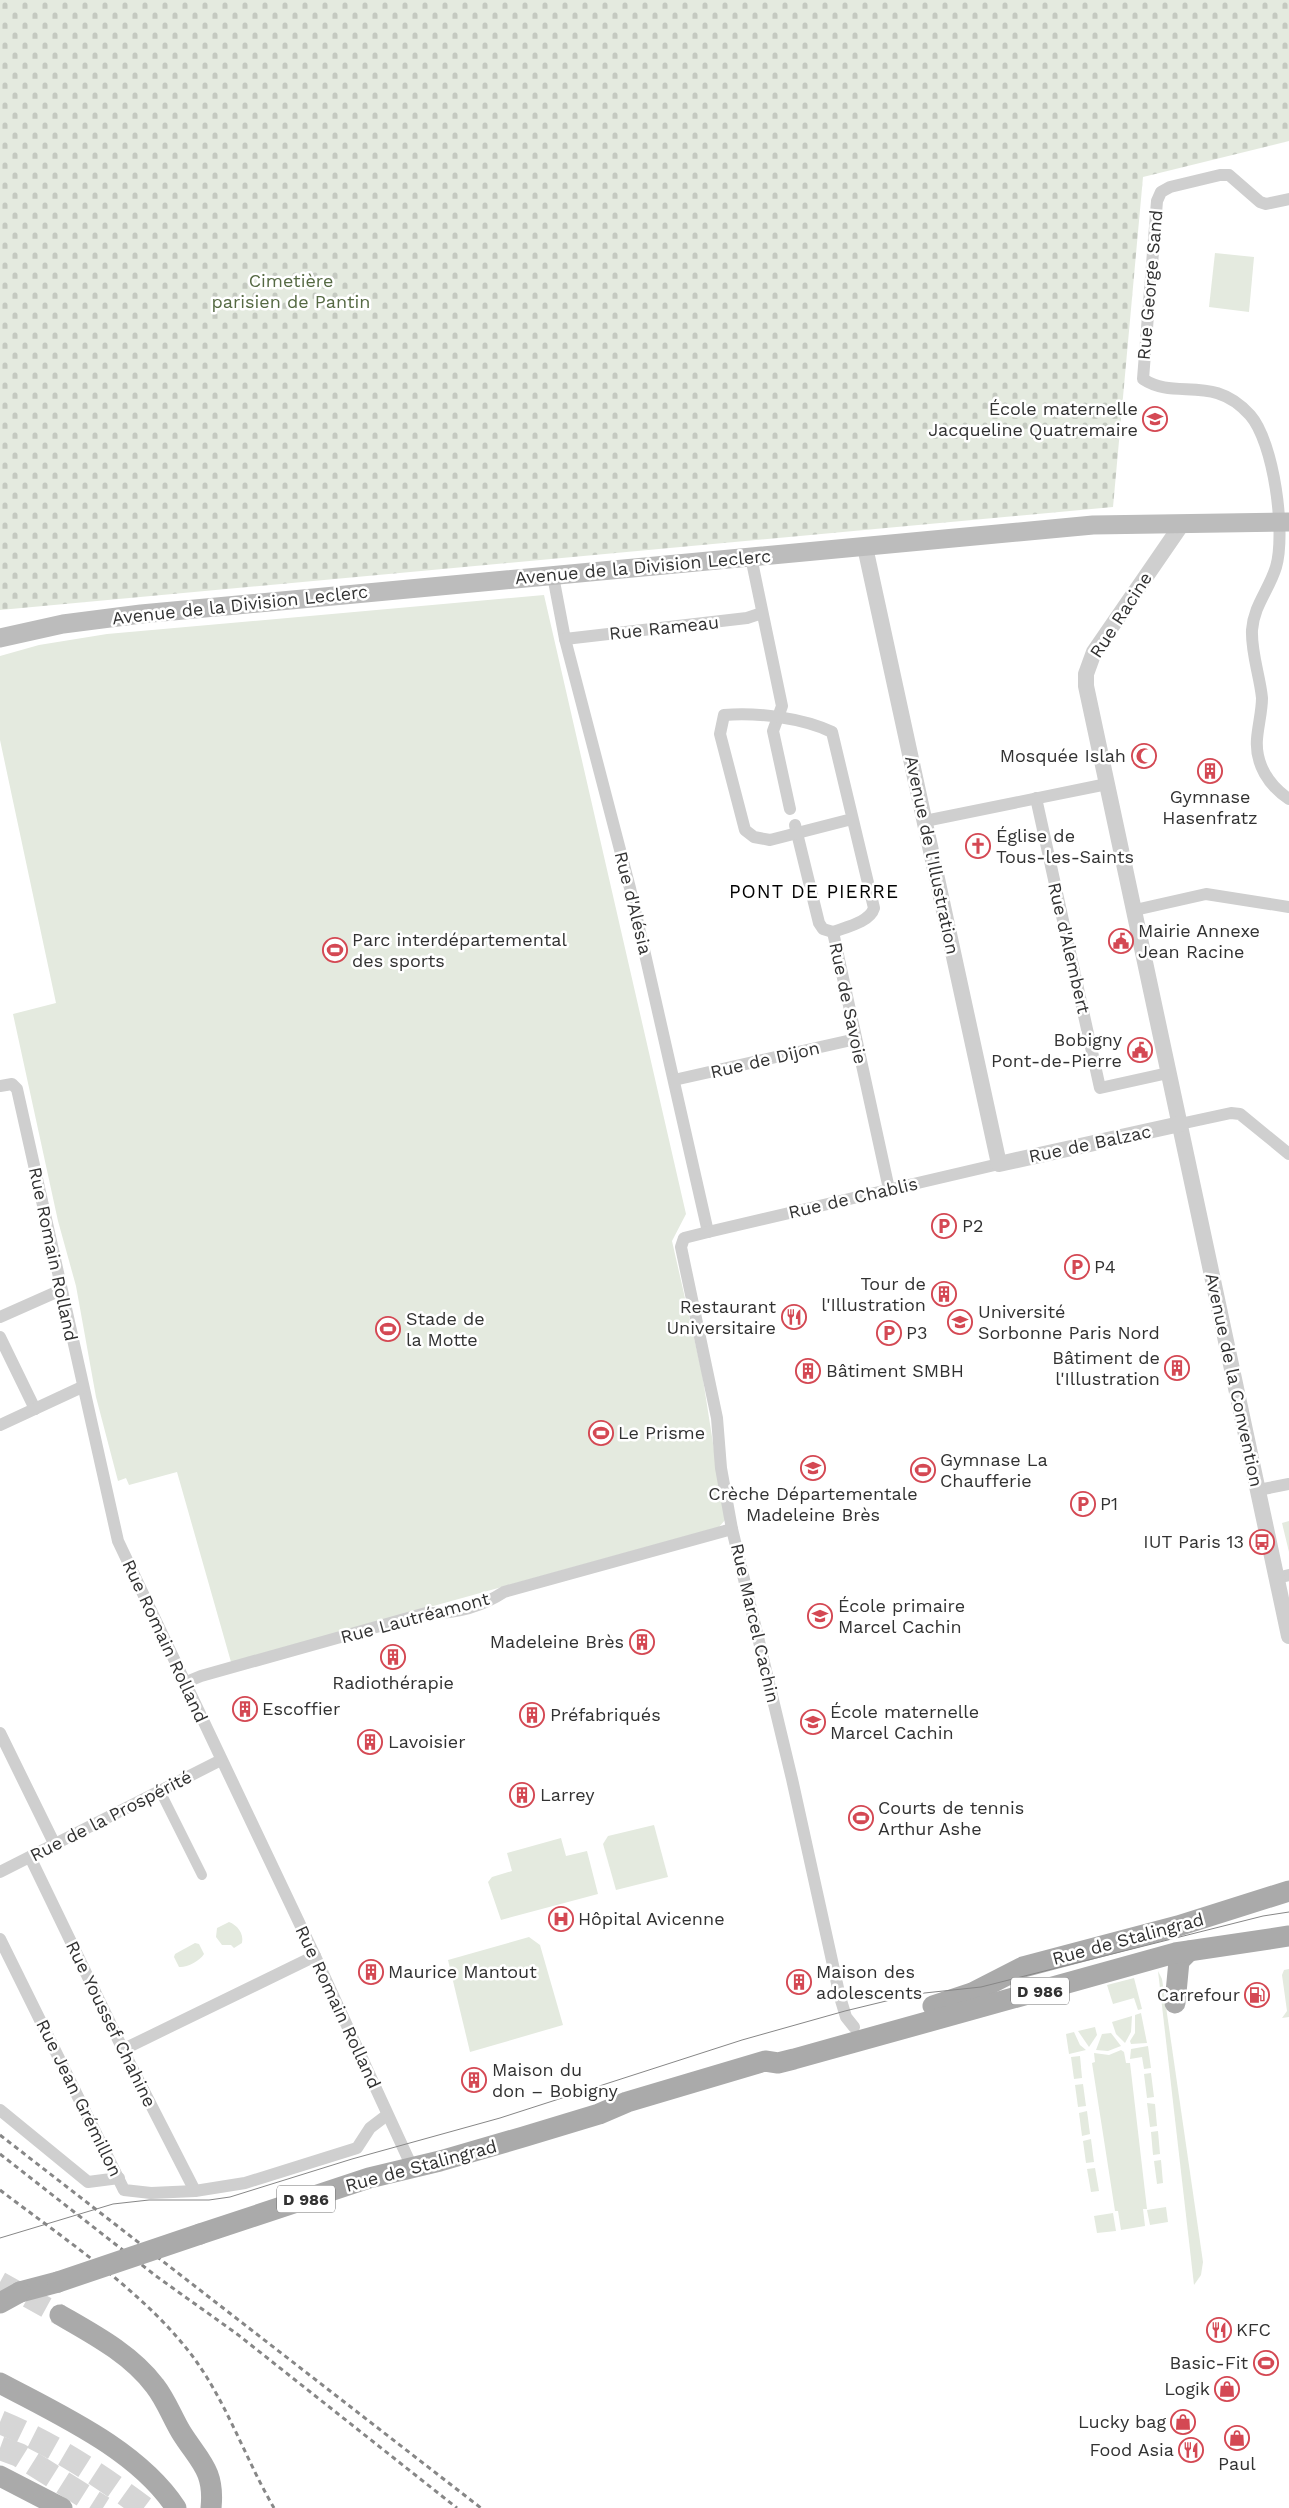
<svg xmlns="http://www.w3.org/2000/svg" width="1289" height="2508" viewBox="0 0 1289 2508" font-family="'Work Sans',sans-serif">
<style>
.green{fill:#e4eadf}
.cemetery{fill:url(#cemetery-stones)}
.lines{fill:none;stroke-linecap:round;stroke-linejoin:round}
.primary-tunnel{stroke:#d6d6d6;stroke-width:21;stroke-dasharray:21 11;stroke-linecap:butt}
.motorway-tunnel{stroke:#d6d6d6;stroke-width:24;stroke-dasharray:24 12;stroke-linecap:butt}
.pedestrian{stroke:#cfcfcf;stroke-width:10}
.minor{stroke:#cfcfcf;stroke-width:12}
.tertiary{stroke:#cfcfcf;stroke-width:16}
.secondary{stroke:#bcbcbc;stroke-width:19}
.primary{stroke:#aaa;stroke-width:21}
.tram{stroke:#878787;stroke-width:1}
.rail{stroke:#878787;stroke-width:3;stroke-dasharray:5 4;stroke-linecap:butt}
.primary-bridge{stroke:#aaa;stroke-width:21}
.labels{text-anchor:middle;stroke-width:5;stroke-linejoin:round;paint-order:stroke}
.shield{fill:#fff;stroke:#707070;stroke-width:1}
.shield-label{font-size:16px;font-weight:bold;fill:#323232}
.park-label{font-size:18px;fill:#556943;stroke:#fff}
.street-label{font-size:18px;fill:#323232;stroke:#fff}
.poi-label{font-size:18px;fill:#323232;stroke:#fff;text-anchor:start}
.neighbourhood-label{font-size:19px;letter-spacing:1px;fill:#000;stroke:#fff}
</style>
<defs>
<pattern id="cemetery-stones" width="16" height="16" patternUnits="userSpaceOnUse" patternTransform="scale(1.25)"><rect width="16" height="16" fill="#e4eadf"/><path d="M2 7V4a2 2 0 0 1 4 0v3zM10 15v-3a2 2 0 0 1 4 0v3z" fill="#c4c9c0"/></pattern>
</defs>
<rect width="100%" height="100%" fill="#fff"/>
<g class="green">
<path d="M 1215,253 L 1254,257 L 1249,312 L 1209,307 Z"/>
<path d="M 544,595 L 686,1214 L 672,1241 L 702,1373 L 725,1520 L 719,1527 L 231,1662 L 177,1472 L 129,1485 L 126,1478 L 118,1481 L 96,1397 L 76,1286 L 58,1221 L 13,1014 L 56,1003 L 0,740 L 0,656 L 39,645 L 107,634 Z"/>
<path d="M 1289,1521 L 1289,1552 L 1282,1523 Z"/>
<path d="M 654,1825 L 668,1877 L 616,1890 L 603,1844 L 608,1836 Z"/>
<path d="M 561,1838 L 566,1856 L 587,1851 L 598,1894 L 501,1920 L 488,1882 L 492,1877 L 512,1871 L 507,1853 Z"/>
<path d="M 229,1922 C 237,1925 244,1933 242,1943 L 234,1948 L 231,1945 L 222,1945 L 216,1937 L 217,1928 Z"/>
<path d="M 529,1937 L 540,1945 L 563,2025 L 470,2052 L 448,1960 Z"/>
<path d="M 195,1943 L 199,1944 L 204,1954 C 200,1961 186,1968 179,1967 L 174,1957 L 175,1954 Z"/>
<path d="M 1289,1969 L 1289,2017 L 1282,2018 L 1287,2011 L 1282,1975 L 1284,1970 Z"/>
<path d="M 1158,1971 L 1162,1979 L 1203,2262 L 1201,2275 L 1194,2285 Z"/>
<path d="M 1134,1978 L 1142,2009 L 1138,2010 L 1134,1998 L 1113,2004 L 1107,1985 Z"/>
<path d="M 1141,2013 L 1147,2043 L 1131,2044 L 1130,2041 L 1135,2033 L 1135,2015 Z"/>
<path d="M 1132,2016 L 1131,2032 L 1125,2043 L 1116,2034 L 1112,2022 Z"/>
<path d="M 1095,2027 L 1097,2035 L 1089,2047 L 1078,2031 Z"/>
<path d="M 1074,2032 L 1080,2045 L 1086,2050 L 1069,2054 L 1066,2034 Z"/>
<path d="M 1111,2033 L 1121,2046 L 1108,2051 L 1096,2050 L 1102,2034 Z"/>
<path d="M 1148,2046 L 1151,2068 L 1144,2069 L 1142,2057 L 1130,2059 L 1131,2049 Z"/>
<path d="M 1121,2050 L 1124,2052 L 1126,2063 L 1130,2063 L 1147,2209 L 1143,2209 L 1145,2226 L 1121,2230 L 1118,2211 L 1115,2211 L 1092,2063 L 1095,2062 L 1094,2053 L 1109,2055 Z"/>
<path d="M 1080,2056 L 1082,2078 L 1074,2079 L 1071,2057 Z"/>
<path d="M 1151,2073 L 1154,2097 L 1147,2098 L 1144,2074 Z"/>
<path d="M 1083,2084 L 1086,2106 L 1078,2107 L 1075,2085 Z"/>
<path d="M 1147,2103 L 1155,2104 L 1157,2126 L 1150,2127 Z"/>
<path d="M 1087,2111 L 1090,2134 L 1082,2136 L 1079,2113 Z"/>
<path d="M 1158,2131 L 1160,2154 L 1153,2155 L 1151,2132 Z"/>
<path d="M 1091,2139 L 1094,2162 L 1086,2163 L 1083,2141 Z"/>
<path d="M 1161,2160 L 1163,2183 L 1157,2184 L 1154,2161 Z"/>
<path d="M 1095,2168 L 1099,2191 L 1091,2192 L 1087,2169 Z"/>
<path d="M 1166,2207 L 1168,2222 L 1150,2225 L 1147,2210 Z"/>
<path d="M 1113,2213 L 1116,2231 L 1097,2233 L 1094,2216 Z"/>
</g>
<path class="cemetery" d="M 0,0 L 1289,0 L 1289,141 L 1143,177 L 1113,507 L 0,610 Z"/>
<g class="lines">
<path class="primary-tunnel" d="M 0,2282 L 60,2315"/>
<g class="motorway-tunnel">
<path d="M 0,2422 C 51,2443 100,2475 144,2508"/>
<path d="M 0,2448 L 19,2455 L 103,2508"/>
</g>
<path class="pedestrian" d="M 160,1791 L 202,1875"/>
<g class="minor">
<path d="M 1289,199 L 1266,204 L 1260,202 L 1229,175 L 1220,175 L 1170,187 L 1161,192 L 1157,201 L 1143,379 C 1176,401 1213,373 1250,415 C 1274,442 1286,533 1276,567 C 1269,590 1254,605 1252,630 C 1251,653 1260,676 1262,698 C 1262,711 1258,726 1257,739 C 1255,764 1269,786 1289,799"/>
<path d="M 751,557 L 782,706 L 773,731 L 790,809"/>
<path d="M 553,576 L 565,639 L 630,888 L 708,1232"/>
<path d="M 565,639 L 747,618 L 762,613"/>
<path d="M 1036,798 L 1100,1088 L 1168,1073"/>
<path d="M 925,821 L 1107,784"/>
<path d="M 795,825 L 819,923 L 823,929 L 833,932"/>
<path d="M 1135,910 L 1206,894 L 1289,907"/>
<path d="M 833,932 C 846,927 870,922 874,908 L 832,732 C 803,718 756,712 724,715 L 720,734 L 745,830 L 754,837 L 770,840 L 852,819"/>
<path d="M 833,932 L 889,1189"/>
<path d="M 674,1080 L 856,1039"/>
<path d="M 0,1086 L 12,1084 L 17,1089 L 118,1541 L 315,1956 L 412,2167"/>
<path d="M 1180,1124 L 1231,1113 L 1240,1114 L 1289,1154"/>
<path d="M 0,1317 L 61,1290"/>
<path d="M 0,1337 L 35,1409"/>
<path d="M 0,1425 L 82,1387"/>
<path d="M 1258,1490 L 1289,1484"/>
<path d="M 1277,1578 L 1289,1575"/>
<path d="M 184,1683 L 201,1676 L 426,1613 C 454,1614 481,1607 504,1592 L 732,1529"/>
<path d="M 0,1733 L 55,1845"/>
<path d="M 30,1857 L 127,2058 L 195,2191"/>
<path d="M 0,1872 L 221,1760"/>
<path d="M 0,1939 L 124,2190 L 151,2193 L 195,2191 L 245,2183 L 357,2148 L 370,2128 L 387,2115"/>
<path d="M 854,2027 L 846,2017 L 840,1997 L 792,1779 L 732,1529 L 721,1468 L 717,1418 L 681,1247 L 684,1238 L 708,1232 L 999,1164"/>
<path d="M 124,2049 L 315,1956"/>
<path d="M 0,2110 L 88,2182 L 119,2178"/>
</g>
<g class="tertiary">
<path d="M 1182,524 L 1094,652 L 1086,674 L 1086,686 L 1289,1636"/>
<path d="M 865,547 L 999,1164 L 1180,1124"/>
</g>
<path class="secondary" d="M 0,638 L 63,624 L 141,614 L 1093,525 L 1289,522"/>
<g class="primary">
<path d="M 1175,2003 L 1179,1961 L 1189,1951"/>
<path d="M 933,2006 L 972,1993 L 1023,1967 L 1178,1926 L 1289,1891"/>
<path d="M 200,2234 L 369,2178 L 440,2161 L 523,2137 L 599,2114 L 627,2102 L 765,2061 L 778,2063 L 794,2059 L 1175,1953 L 1289,1936"/>
<path d="M 20,2292 L 58,2282"/>
<path d="M 60,2315 C 93,2334 131,2354 155,2386 C 166,2400 172,2417 181,2432 C 199,2461 215,2470 211,2508"/>
<path d="M 0,2383 C 60,2415 138,2450 176,2508"/>
<path d="M 0,2476 L 62,2508"/>
</g>
<path class="tram" d="M 0,2238 L 113,2204 L 149,2200 L 209,2200 L 230,2197 L 352,2159 L 500,2118 L 742,2040 L 845,2011 L 915,1994 L 981,1987 L 1263,1916 L 1289,1912"/>
<g class="rail">
<path d="M 0,2135 L 481,2508"/>
<path d="M 0,2154 L 156,2276 L 237,2334 L 457,2508"/>
<path d="M 0,2190 C 64,2239 149,2295 196,2361 C 228,2406 246,2460 274,2508"/>
</g>
<g class="primary-bridge">
<path d="M 58,2282 L 200,2234"/>
<path d="M 0,2303 L 20,2292"/>
</g>
</g>
<defs>
<symbol id="school-ring" viewBox="-11 -11 22 22"><circle r="9.5" fill="#fff" stroke="#d44853" stroke-width="1.5"/><path d="M0-5L7-2L0 1L-7-2ZM-4 1L0 2.5L4 1V4Q0 6-4 4Z" fill="#d44853"/></symbol>
<symbol id="mosque-ring" viewBox="-11 -11 22 22"><circle r="9.5" fill="#fff" stroke="#d44853" stroke-width="1.5"/><path d="M3.5-4.9A6 6 0 1 0 3.5 4.9A5 5 0 1 1 3.5-4.9Z" fill="#d44853"/></symbol>
<symbol id="building-ring" viewBox="-11 -11 22 22"><circle r="9.5" fill="#fff" stroke="#d44853" stroke-width="1.5"/><path d="M-4-6H4V6H1V3H-1V6H-4ZM-2.5-4.3h1.7v1.8h-1.7ZM.8-4.3h1.7v1.8H.8ZM-2.5-1h1.7V.8h-1.7ZM.8-1h1.7V.8H.8Z" fill="#d44853"/></symbol>
<symbol id="church-ring" viewBox="-11 -11 22 22"><circle r="9.5" fill="#fff" stroke="#d44853" stroke-width="1.5"/><path d="M-1.2-6h2.4v3.5h3.3v2.4h-3.3V6h-2.4V-.1h-3.3v-2.4h3.3Z" fill="#d44853"/></symbol>
<symbol id="civic-ring" viewBox="-11 -11 22 22"><circle r="9.5" fill="#fff" stroke="#d44853" stroke-width="1.5"/><path d="M-.6-6.5H3V-4.5H.6V-3L4-1V1h2V6H-6V1h2V-1L-.6-3ZM-1.2 2.5V6h2.4V2.5Z" fill="#d44853"/></symbol>
<symbol id="stadium-ring" viewBox="-11 -11 22 22"><circle r="9.5" fill="#fff" stroke="#d44853" stroke-width="1.5"/><path d="M0-5a6.5 5 0 1 0 0 10a6.5 5 0 1 0 0-10ZM-3.5-1.8h7v3.6h-7Z" fill="#d44853"/></symbol>
<symbol id="parking-ring" viewBox="-11 -11 22 22"><circle r="9.5" fill="#fff" stroke="#d44853" stroke-width="1.5"/><path d="M-3.5-5.5H1a3.5 3.5 0 0 1 0 7H-1V5.5H-3.5ZM-1-3.4V-.6H.8a1.4 1.4 0 0 0 0-2.8Z" fill="#d44853"/></symbol>
<symbol id="restaurant-ring" viewBox="-11 -11 22 22"><circle r="9.5" fill="#fff" stroke="#d44853" stroke-width="1.5"/><path d="M-5-6h1v4h1v-4h1v4h1v-4h1v5L-1.5 .5V6h-2V.5L-5-1ZM5-6V6H3V1.5H1.5Q1.5-4 5-6Z" fill="#d44853"/></symbol>
<symbol id="university-ring" viewBox="-11 -11 22 22"><circle r="9.5" fill="#fff" stroke="#d44853" stroke-width="1.5"/><path d="M0-5L7-2L0 1L-7-2ZM-4 1L0 2.5L4 1V4Q0 6-4 4Z" fill="#d44853"/></symbol>
<symbol id="bus-ring" viewBox="-11 -11 22 22"><circle r="9.5" fill="#fff" stroke="#d44853" stroke-width="1.5"/><path d="M-5-6H5V4H4V6H2V4H-2V6H-4V4H-5ZM-3.5-4V0h7V-4ZM-3.5 1.2v1.5H-2V1.2ZM2 1.2v1.5H3.5V1.2Z" fill="#d44853"/></symbol>
<symbol id="hospital-ring" viewBox="-11 -11 22 22"><circle r="9.5" fill="#fff" stroke="#d44853" stroke-width="1.5"/><path d="M-5-5h3v3.5h4V-5h3V5h-3V1.5h-4V5h-3Z" fill="#d44853"/></symbol>
<symbol id="fuel-ring" viewBox="-11 -11 22 22"><circle r="9.5" fill="#fff" stroke="#d44853" stroke-width="1.5"/><path d="M-5.5-6h7V0h2V4h1.3V-2.5L3-4.5l.8-.8L6-3V5H2.5V1h-1V6h-7ZM-4.2-4.7v3.2H.2V-4.7Z" fill="#d44853"/></symbol>
<symbol id="shop-ring" viewBox="-11 -11 22 22"><circle r="9.5" fill="#fff" stroke="#d44853" stroke-width="1.5"/><path d="M-5-2.5h2.3a2.7 3.5 0 0 1 5.4 0H5L5.5 6h-11ZM-1.5-2.5h3a1.5 2.3 0 0 0-3 0Z" fill="#d44853"/></symbol>
</defs>
<g fill-rule="evenodd">
<use href="#school-ring" x="1141" y="405" width="28" height="28"/>
<use href="#mosque-ring" x="1130" y="742" width="28" height="28"/>
<use href="#building-ring" x="1196" y="757" width="28" height="28"/>
<use href="#church-ring" x="964" y="832" width="28" height="28"/>
<use href="#civic-ring" x="1107" y="927" width="28" height="28"/>
<use href="#stadium-ring" x="321" y="936" width="28" height="28"/>
<use href="#civic-ring" x="1126" y="1036" width="28" height="28"/>
<use href="#parking-ring" x="930" y="1212" width="28" height="28"/>
<use href="#parking-ring" x="1063" y="1253" width="28" height="28"/>
<use href="#building-ring" x="930" y="1280" width="28" height="28"/>
<use href="#restaurant-ring" x="780" y="1303" width="28" height="28"/>
<use href="#university-ring" x="946" y="1308" width="28" height="28"/>
<use href="#stadium-ring" x="374" y="1315" width="28" height="28"/>
<use href="#parking-ring" x="875" y="1319" width="28" height="28"/>
<use href="#building-ring" x="1163" y="1354" width="28" height="28"/>
<use href="#building-ring" x="794" y="1357" width="28" height="28"/>
<use href="#stadium-ring" x="587" y="1419" width="28" height="28"/>
<use href="#school-ring" x="799" y="1454" width="28" height="28"/>
<use href="#stadium-ring" x="909" y="1456" width="28" height="28"/>
<use href="#parking-ring" x="1069" y="1490" width="28" height="28"/>
<use href="#bus-ring" x="1248" y="1528" width="28" height="28"/>
<use href="#school-ring" x="806" y="1602" width="28" height="28"/>
<use href="#building-ring" x="628" y="1628" width="28" height="28"/>
<use href="#building-ring" x="379" y="1643" width="28" height="28"/>
<use href="#building-ring" x="231" y="1695" width="28" height="28"/>
<use href="#building-ring" x="518" y="1701" width="28" height="28"/>
<use href="#school-ring" x="799" y="1708" width="28" height="28"/>
<use href="#building-ring" x="356" y="1728" width="28" height="28"/>
<use href="#building-ring" x="508" y="1781" width="28" height="28"/>
<use href="#stadium-ring" x="847" y="1804" width="28" height="28"/>
<use href="#hospital-ring" x="547" y="1905" width="28" height="28"/>
<use href="#building-ring" x="357" y="1958" width="28" height="28"/>
<use href="#building-ring" x="785" y="1968" width="28" height="28"/>
<use href="#fuel-ring" x="1243" y="1981" width="28" height="28"/>
<use href="#building-ring" x="460" y="2066" width="28" height="28"/>
<use href="#restaurant-ring" x="1205" y="2316" width="28" height="28"/>
<use href="#stadium-ring" x="1252" y="2349" width="28" height="28"/>
<use href="#shop-ring" x="1213" y="2375" width="28" height="28"/>
<use href="#shop-ring" x="1169" y="2408" width="28" height="28"/>
<use href="#shop-ring" x="1223" y="2424" width="28" height="28"/>
<use href="#restaurant-ring" x="1177" y="2436" width="28" height="28"/>
</g>
<g class="labels">
<g class="shield">
<rect x="1011" y="1977.5" width="58" height="27" rx="4"/>
<rect x="277" y="2185.5" width="58" height="27" rx="4"/>
</g>
<g class="shield-label">
<text x="1040" y="1997">D 986</text>
<text x="306" y="2205">D 986</text>
</g>
<g class="park-label">
<text x="291" y="287">Cimetière<tspan x="291" dy="21">parisien de Pantin</tspan></text>
</g>
<g class="street-label">
<text transform="translate(1150 285) rotate(-85)" y="6">Rue George Sand</text>
<text transform="translate(643 567) rotate(-5)" y="6">Avenue de la Division Leclerc</text>
<text transform="translate(240 605) rotate(-6)" y="6">Avenue de la Division Leclerc</text>
<text transform="translate(1121 615) rotate(-57)" y="6">Rue Racine</text>
<text transform="translate(664 628) rotate(-6)" y="6">Rue Rameau</text>
<text transform="translate(932 855) rotate(78)" y="6">Avenue de l'Illustration</text>
<text transform="translate(633 903) rotate(76)" y="6">Rue d'Alésia</text>
<text transform="translate(1069 948) rotate(77)" y="6">Rue d'Alembert</text>
<text transform="translate(848 1003) rotate(78)" y="6">Rue de Savoie</text>
<text transform="translate(765 1060) rotate(-13)" y="6">Rue de Dijon</text>
<text transform="translate(1090 1144) rotate(-12)" y="6">Rue de Balzac</text>
<text transform="translate(853 1198) rotate(-13)" y="6">Rue de Chablis</text>
<text transform="translate(53 1254) rotate(78)" y="6">Rue Romain Rolland</text>
<text transform="translate(1234 1380) rotate(78)" y="6">Avenue de la Convention</text>
<text transform="translate(415 1618) rotate(-15)" y="6">Rue Lautréamont</text>
<text transform="translate(755 1623) rotate(77)" y="6">Rue Marcel Cachin</text>
<text transform="translate(165 1641) rotate(65)" y="6">Rue Romain Rolland</text>
<text transform="translate(111 1816) rotate(-27)" y="6">Rue de la Prospérité</text>
<text transform="translate(1128 1939) rotate(-15)" y="6">Rue de Stalingrad</text>
<text transform="translate(338 2007) rotate(65)" y="6">Rue Romain Rolland</text>
<text transform="translate(111 2024) rotate(64)" y="6">Rue Youssef Chahine</text>
<text transform="translate(79 2098) rotate(64)" y="6">Rue Jean Grémillon</text>
<text transform="translate(421 2166) rotate(-15)" y="6">Rue de Stalingrad</text>
</g>
<g class="poi-label">
<text x="1138" y="415" text-anchor="end">École maternelle<tspan x="1138" dy="21">Jacqueline Quatremaire</tspan></text>
<text x="1126" y="762" text-anchor="end">Mosquée Islah</text>
<text x="1210" y="803" text-anchor="middle">Gymnase<tspan x="1210" dy="21">Hasenfratz</tspan></text>
<text x="996" y="842">Église de<tspan x="996" dy="21">Tous-les-Saints</tspan></text>
<text x="1138" y="937">Mairie Annexe<tspan x="1138" dy="21">Jean Racine</tspan></text>
<text x="352" y="946">Parc interdépartemental<tspan x="352" dy="21">des sports</tspan></text>
<text x="1122" y="1046" text-anchor="end">Bobigny<tspan x="1122" dy="21">Pont-de-Pierre</tspan></text>
<text x="962" y="1232">P2</text>
<text x="1094" y="1273">P4</text>
<text x="926" y="1290" text-anchor="end">Tour de<tspan x="926" dy="21">l'Illustration</tspan></text>
<text x="776" y="1313" text-anchor="end">Restaurant<tspan x="776" dy="21">Universitaire</tspan></text>
<text x="978" y="1318">Université<tspan x="978" dy="21">Sorbonne Paris Nord</tspan></text>
<text x="406" y="1325">Stade de<tspan x="406" dy="21">la Motte</tspan></text>
<text x="906" y="1339">P3</text>
<text x="1160" y="1364" text-anchor="end">Bâtiment de<tspan x="1160" dy="21">l'Illustration</tspan></text>
<text x="826" y="1377">Bâtiment SMBH</text>
<text x="618" y="1439">Le Prisme</text>
<text x="940" y="1466">Gymnase La<tspan x="940" dy="21">Chaufferie</tspan></text>
<text x="813" y="1500" text-anchor="middle">Crèche Départementale<tspan x="813" dy="21">Madeleine Brès</tspan></text>
<text x="1100" y="1510">P1</text>
<text x="1244" y="1548" text-anchor="end">IUT Paris 13</text>
<text x="838" y="1612">École primaire<tspan x="838" dy="21">Marcel Cachin</tspan></text>
<text x="624" y="1648" text-anchor="end">Madeleine Brès</text>
<text x="393" y="1689" text-anchor="middle">Radiothérapie</text>
<text x="262" y="1715">Escoffier</text>
<text x="830" y="1718">École maternelle<tspan x="830" dy="21">Marcel Cachin</tspan></text>
<text x="550" y="1721">Préfabriqués</text>
<text x="388" y="1748">Lavoisier</text>
<text x="540" y="1801">Larrey</text>
<text x="878" y="1814">Courts de tennis<tspan x="878" dy="21">Arthur Ashe</tspan></text>
<text x="578" y="1925">Hôpital Avicenne</text>
<text x="388" y="1978">Maurice Mantout</text>
<text x="816" y="1978">Maison des<tspan x="816" dy="21">adolescents</tspan></text>
<text x="1240" y="2001" text-anchor="end">Carrefour</text>
<text x="492" y="2076">Maison du<tspan x="492" dy="21">don – Bobigny</tspan></text>
<text x="1236" y="2336">KFC</text>
<text x="1248" y="2369" text-anchor="end">Basic-Fit</text>
<text x="1210" y="2395" text-anchor="end">Logik</text>
<text x="1166" y="2428" text-anchor="end">Lucky bag</text>
<text x="1174" y="2456" text-anchor="end">Food Asia</text>
<text x="1237" y="2470" text-anchor="middle">Paul</text>
</g>
<g class="neighbourhood-label">
<text x="814" y="898">PONT DE PIERRE</text>
</g>
</g>
</svg>
